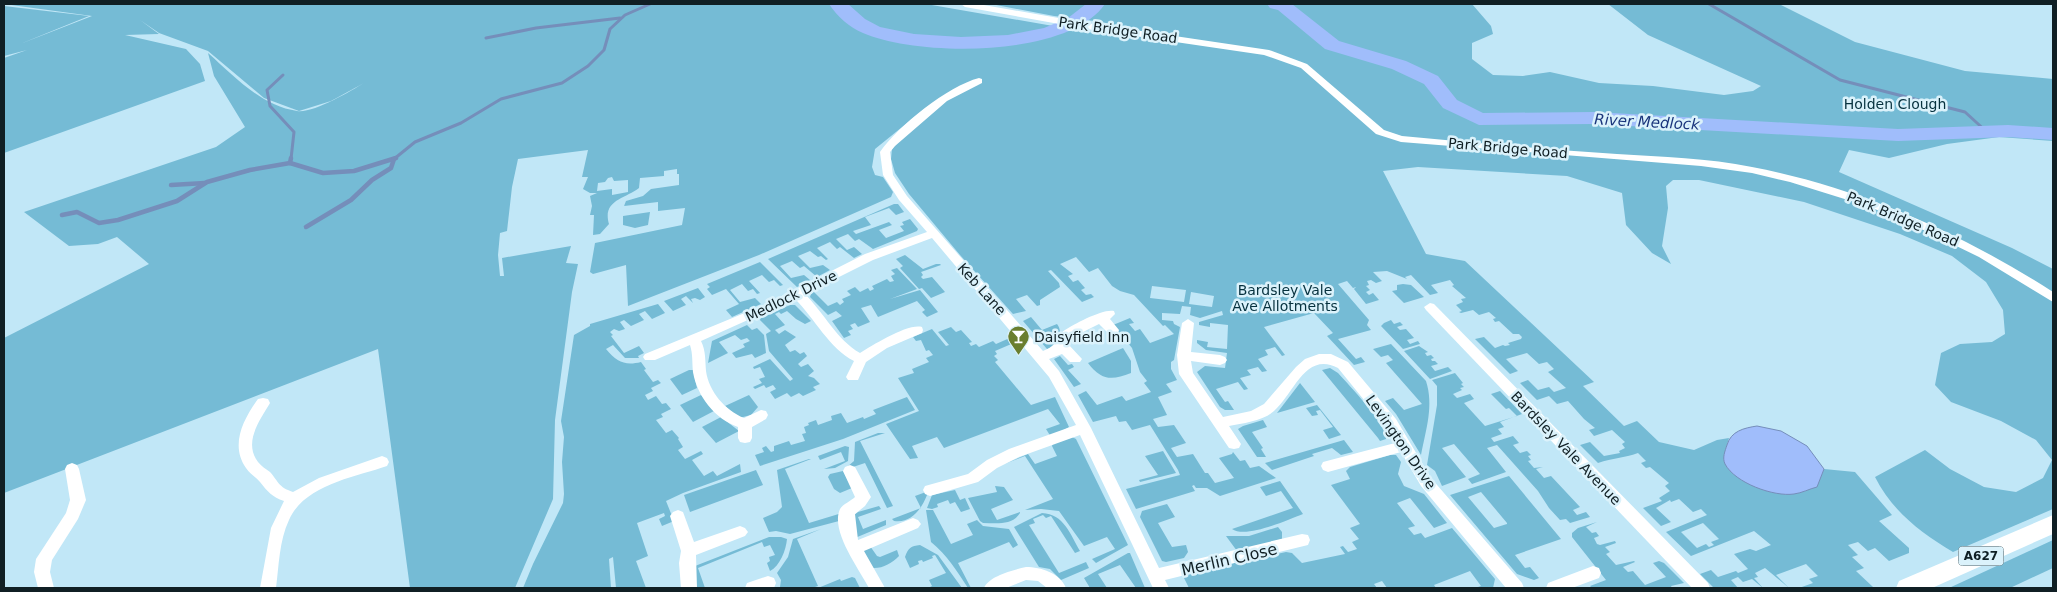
<svg xmlns="http://www.w3.org/2000/svg" width="2057" height="592" viewBox="0 0 2057 592" font-family="'DejaVu Sans',sans-serif">
<style>
.green{fill:#75bbd5;fill-rule:evenodd}
.water{fill:#a0bdfb;stroke:#758eba}
.lines{fill:none;stroke-linecap:round;stroke-linejoin:round}
.stream-far1{stroke:#758eba;stroke-width:3}
.stream{stroke:#758eba;stroke-width:4.5}
.river{fill:#a0bdfb;fill-rule:evenodd}
.minor{fill:#fff;fill-rule:evenodd}
.highway{fill:#fff;fill-rule:evenodd}
.labels{text-anchor:middle;stroke-width:5;stroke-linejoin:round;paint-order:stroke}
.shield{fill:#dbf2fb;stroke:#4d5e64;stroke-width:1}
.shield-label{font-size:12px;font-weight:bold;fill:#101f24}
.street-label{font-size:14px;fill:#101f24;stroke:#dbf2fb}
.park-label{font-size:14px;fill:#06313e;stroke:#dbf2fb}
.poi-label{font-size:14px;fill:#101f24;stroke:#dbf2fb;text-anchor:start}
.water-label{font-size:15px;font-style:italic;fill:#1a357c;stroke:#dbf2fb}
.near-street-label{font-size:16px;fill:#101f24;stroke:#dbf2fb}
</style>
<rect width="100%" height="100%" fill="#c1e7f7"/>
<g class="green">
<path d="M 4,4 L 926,4 L 1099,34 L 1102,22 L 1054,16 L 991,4 L 1472,4 L 1491,26 L 1493,34 L 1472,43 L 1472,59 L 1493,75 L 1523,76 L 1550,72 L 1599,83 L 1653,86 L 1724,95 L 1753,91 L 1761,86 L 1648,35 L 1608,4 L 1779,4 L 1855,42 L 1965,71 L 2053,79 L 2053,141 L 1999,137 L 1947,144 L 1889,158 L 1849,150 L 1839,172 L 2012,248 L 2053,269 L 2053,509 L 1953,552 C 1921,533 1892,511 1875,477 L 1925,450 L 1950,469 L 1984,487 L 2016,492 L 2043,478 L 2052,460 L 2036,440 L 2001,421 L 1951,402 L 1935,385 L 1941,353 L 1960,344 L 1992,342 L 2005,334 L 2003,310 L 1986,282 L 1952,256 L 1900,234 L 1804,202 L 1699,180 L 1673,180 L 1666,186 L 1668,208 L 1662,246 L 1671,264 L 1652,253 L 1626,225 L 1622,193 L 1567,176 L 1418,167 L 1383,171 L 1426,254 L 1465,261 L 1594,382 L 1583,386 L 1624,426 L 1637,421 L 1659,442 L 1694,450 L 1717,440 L 1729,438 L 1724,456 L 1816,487 L 1824,469 L 1855,472 L 1892,515 L 1879,521 L 1909,548 L 1909,553 L 1889,561 L 1875,548 L 1868,551 L 1858,542 L 1848,545 L 1858,555 L 1852,557 L 1864,568 L 1856,571 L 1873,587 L 1869,588 L 1799,588 L 1813,583 L 1809,579 L 1818,576 L 1806,564 L 1776,575 L 1789,588 L 1765,568 L 1755,573 L 1758,577 L 1754,578 L 1763,588 L 1752,579 L 1743,582 L 1738,577 L 1731,580 L 1738,588 L 1714,588 L 1700,574 L 1711,570 L 1718,577 L 1736,571 L 1738,573 L 1748,569 L 1734,554 L 1750,549 L 1756,551 L 1771,545 L 1754,531 L 1691,556 L 1666,532 L 1707,515 L 1701,509 L 1693,512 L 1679,499 L 1671,502 L 1670,500 L 1656,508 L 1671,522 L 1661,526 L 1643,508 L 1662,501 L 1659,498 L 1670,491 L 1665,486 L 1669,483 L 1650,467 L 1646,468 L 1641,463 L 1646,461 L 1638,453 C 1624,458 1613,458 1598,463 L 1580,445 L 1590,442 L 1604,456 L 1620,453 L 1619,451 L 1625,448 L 1622,444 L 1625,442 L 1612,430 L 1594,436 L 1589,430 L 1595,428 L 1584,419 L 1568,401 L 1557,404 L 1549,396 L 1537,400 L 1520,383 L 1528,380 L 1538,390 L 1549,387 L 1554,392 L 1566,388 L 1548,372 L 1554,369 L 1547,362 L 1539,364 L 1527,353 L 1506,359 L 1518,371 L 1510,374 L 1475,339 L 1484,337 L 1495,348 L 1503,345 L 1505,346 L 1510,345 L 1508,343 L 1521,339 L 1522,337 L 1519,334 L 1513,334 L 1499,321 L 1495,322 L 1493,319 L 1496,318 L 1489,312 L 1479,315 L 1473,310 L 1461,313 L 1459,312 L 1462,311 L 1456,305 L 1463,302 L 1461,299 L 1466,298 L 1452,286 L 1454,285 L 1450,280 L 1431,285 L 1438,293 L 1430,295 L 1411,275 L 1405,277 L 1407,279 L 1387,271 L 1373,272 L 1382,281 L 1376,283 L 1371,280 L 1367,281 L 1369,285 L 1366,286 L 1370,290 L 1366,292 L 1369,295 L 1373,293 L 1379,300 L 1366,304 L 1354,289 L 1356,287 L 1353,288 L 1347,281 L 1338,284 L 1369,320 L 1367,325 L 1371,330 L 1338,339 L 1356,359 L 1361,357 L 1365,362 L 1354,365 L 1327,336 L 1333,333 L 1314,313 L 1264,327 L 1285,355 L 1282,356 L 1275,347 L 1265,350 L 1268,355 L 1258,359 L 1267,371 L 1262,372 L 1258,367 L 1247,370 L 1251,375 L 1240,378 L 1248,389 L 1244,390 L 1238,382 L 1216,389 L 1225,402 L 1228,401 L 1234,410 L 1225,410 L 1220,407 L 1197,372 L 1205,366 L 1225,368 L 1227,353 L 1206,350 L 1197,343 L 1197,340 L 1208,342 L 1207,347 L 1227,349 L 1228,325 L 1210,323 L 1210,327 L 1199,325 L 1199,322 L 1223,315 L 1222,311 L 1200,318 L 1190,315 L 1191,307 L 1182,306 L 1180,314 L 1162,313 L 1162,320 L 1173,321 L 1174,324 L 1180,327 L 1174,360 L 1171,362 L 1171,369 L 1177,380 L 1166,384 L 1172,392 L 1158,397 L 1167,415 L 1153,419 L 1158,427 L 1174,425 L 1186,443 L 1171,448 L 1177,457 L 1193,454 L 1205,473 L 1208,473 L 1215,483 L 1234,478 L 1219,458 L 1232,454 L 1233,452 L 1240,461 L 1245,460 L 1250,468 L 1259,466 L 1276,478 L 1220,496 L 1207,488 L 1196,488 L 1194,485 L 1192,486 L 1195,491 L 1136,509 L 1126,489 L 1180,475 L 1178,470 L 1150,425 L 1132,430 L 1126,421 L 1119,422 L 1116,416 L 1093,422 L 1078,395 L 1086,391 L 1097,405 L 1122,396 L 1126,401 L 1151,392 L 1144,383 L 1147,381 L 1140,372 L 1132,348 L 1113,325 L 1130,318 L 1134,323 L 1129,324 L 1135,331 L 1140,329 L 1150,343 L 1174,334 L 1165,325 L 1163,326 L 1134,295 L 1120,291 L 1112,286 L 1098,268 L 1089,272 L 1076,257 L 1060,264 L 1073,274 L 1068,276 L 1073,282 L 1078,280 L 1085,288 L 1081,290 L 1086,295 L 1091,294 L 1094,297 L 1082,302 L 1051,270 L 1048,271 L 1059,283 L 1060,287 L 1040,300 L 1040,305 L 1037,306 L 1027,295 L 1016,299 L 1026,311 L 1013,314 L 960,255 L 909,194 L 895,173 L 891,159 L 892,149 L 928,106 L 875,149 L 872,167 L 875,175 L 883,177 L 893,192 L 891,197 L 759,255 L 628,306 L 626,265 L 593,274 L 590,272 L 595,243 L 682,225 L 685,208 L 658,211 L 658,202 L 624,206 L 626,201 L 643,196 L 651,189 L 679,185 L 679,174 L 677,174 L 677,169 L 664,171 L 664,176 L 640,178 L 639,188 C 625,199 602,200 609,224 L 600,234 L 593,235 L 594,215 L 590,215 L 592,206 L 590,196 L 597,193 L 590,193 L 583,189 L 588,177 L 582,177 L 588,150 L 518,159 L 512,187 L 507,231 L 500,233 L 498,255 L 500,276 L 504,276 L 502,258 L 571,246 L 566,263 L 578,264 L 572,292 L 555,420 L 553,499 L 515,588 L 410,588 L 378,349 L 4,493 L 4,338 L 149,264 L 117,237 L 98,244 L 69,246 L 24,212 L 216,147 L 245,127 L 214,76 L 208,53 C 234,76 261,106 297,111 C 312,114 351,91 364,83 L 331,101 L 299,111 L 264,98 L 208,51 L 159,33 L 140,20 L 159,34 L 125,35 L 186,49 L 200,64 L 205,81 L 4,153 L 4,58 L 27,50 L 4,56 L 4,6 L 89,16 L 20,44 L 92,16 ZM 612,177 L 614,181 L 628,180 L 628,192 L 612,195 L 612,189 L 597,191 L 598,183 L 605,182 L 608,178 ZM 1152,286 L 1186,290 L 1184,302 L 1150,298 ZM 1191,292 L 1214,296 L 1212,307 L 1189,304 ZM 1703,523 L 1719,539 L 1711,542 L 1714,545 L 1709,547 L 1706,544 L 1697,548 L 1681,532 Z"/>
<path d="M 894,204 L 898,204 L 904,212 L 896,215 L 889,208 L 865,217 L 871,225 L 853,231 L 856,234 L 889,222 L 892,225 L 879,230 L 886,238 L 904,231 L 900,226 L 904,225 L 902,222 L 910,219 L 918,229 L 917,231 L 873,249 L 859,239 L 855,241 L 848,234 L 836,239 L 847,250 L 854,247 L 862,254 L 854,258 L 840,247 L 837,249 L 830,242 L 817,248 L 828,259 L 826,260 L 821,256 L 818,257 L 810,251 L 798,256 L 810,268 L 823,265 L 830,270 L 817,277 L 804,266 L 800,268 L 792,261 L 780,266 L 791,278 L 804,275 L 810,280 L 797,287 L 768,259 Z"/>
<path d="M 650,212 L 648,225 L 635,228 L 623,225 L 623,216 Z"/>
<path d="M 905,255 L 923,269 L 936,264 L 940,264 L 941,265 L 921,272 L 923,275 L 921,277 L 923,279 L 932,277 L 945,292 L 931,298 L 922,288 L 919,289 L 900,268 L 903,266 L 896,259 Z"/>
<path d="M 760,262 L 783,285 L 780,286 L 774,280 L 769,282 L 762,275 L 749,281 L 760,293 L 757,294 L 753,289 L 748,291 L 742,284 L 730,290 L 740,302 L 755,298 L 761,304 L 732,317 L 726,310 L 739,304 L 726,289 L 712,295 L 707,289 L 710,287 L 707,284 Z"/>
<path d="M 897,268 L 917,289 L 890,299 L 920,290 L 938,312 L 927,317 L 922,312 L 925,310 L 917,301 L 878,317 L 871,305 L 861,308 L 870,322 L 858,327 L 855,323 L 850,325 L 853,329 L 848,331 L 851,335 L 844,338 L 832,321 L 842,316 L 836,311 L 828,315 L 810,297 L 811,294 L 814,292 L 828,306 L 837,302 L 840,305 L 844,302 L 842,299 L 851,295 L 847,291 L 855,287 L 860,292 L 868,288 L 870,291 L 874,289 L 872,286 L 887,279 L 890,282 L 894,281 L 891,276 L 895,274 L 891,270 Z"/>
<path d="M 1403,284 L 1411,285 L 1424,297 L 1404,303 L 1392,291 L 1397,290 L 1397,285 Z"/>
<path d="M 698,288 L 705,297 L 700,300 L 695,298 L 691,299 L 693,303 L 686,296 L 681,299 L 686,305 L 673,311 L 664,301 Z"/>
<path d="M 658,304 L 665,313 L 652,319 L 645,311 L 639,314 L 644,320 L 631,326 L 624,320 L 620,322 L 625,329 L 619,331 L 614,329 L 610,332 L 613,335 L 611,336 L 624,353 L 639,346 L 644,353 L 638,356 L 639,358 L 625,358 L 613,345 L 606,349 C 617,362 625,366 641,362 L 646,369 L 644,370 L 653,382 L 658,380 L 661,383 L 651,388 L 653,391 L 645,395 L 648,400 L 656,396 L 662,404 L 666,403 L 671,409 L 661,414 L 663,417 L 656,420 L 666,433 L 672,430 L 679,438 L 678,439 L 683,447 L 678,450 L 685,459 L 701,451 L 703,454 L 692,460 L 704,476 L 713,471 L 717,476 L 740,464 L 741,472 L 683,493 L 666,501 L 674,521 L 662,526 L 659,519 L 665,516 L 664,513 L 637,523 L 648,556 L 636,561 L 646,588 L 616,588 L 613,557 L 609,559 L 611,588 L 523,588 L 533,564 L 563,503 L 564,494 L 562,462 L 564,437 L 561,421 L 574,335 L 590,326 L 590,324 Z"/>
<path d="M 790,305 L 795,305 L 811,321 L 805,324 L 796,319 L 787,311 L 781,314 L 779,312 L 775,314 L 785,325 L 775,330 L 779,334 L 785,330 L 796,337 L 785,345 L 790,352 L 795,350 L 800,354 L 804,352 L 807,356 L 798,364 L 801,367 L 808,364 L 814,371 L 808,376 L 814,378 L 820,384 L 813,387 L 816,390 L 803,396 L 799,393 L 791,397 L 787,393 L 775,399 L 770,392 L 776,389 L 773,385 L 766,388 L 764,385 L 755,389 L 753,387 L 762,383 L 759,379 L 765,377 L 760,367 L 754,369 L 753,367 L 770,359 L 790,381 L 793,379 L 769,351 L 766,334 L 771,331 L 759,319 Z"/>
<path d="M 1031,317 L 1042,330 L 1057,324 C 1064,333 1058,346 1047,349 L 1023,321 Z"/>
<path d="M 1391,320 L 1394,324 L 1400,322 L 1403,325 L 1397,327 L 1400,330 L 1406,329 L 1414,338 L 1407,340 L 1410,344 L 1418,341 L 1420,344 L 1403,349 L 1381,326 L 1384,323 Z"/>
<path d="M 747,325 L 752,330 L 757,328 L 764,335 L 766,353 L 755,358 L 752,354 L 736,358 L 732,353 L 745,347 L 743,344 L 750,341 L 747,338 L 741,340 L 735,335 L 719,342 L 728,353 L 708,363 L 712,341 Z"/>
<path d="M 951,327 L 956,332 L 961,330 L 972,342 L 969,343 L 971,346 L 976,344 L 979,347 L 993,341 L 996,344 L 1012,337 L 1016,342 L 995,351 L 997,354 L 994,356 L 998,360 L 995,362 L 1031,405 L 1055,397 L 1069,427 L 1051,437 L 1046,429 L 1060,424 L 1048,409 L 944,448 L 937,437 L 912,446 L 918,458 L 910,459 L 886,424 L 919,411 L 898,378 L 914,373 L 912,369 L 929,362 L 926,358 L 933,355 L 929,350 L 926,351 L 921,340 L 916,341 L 913,337 L 932,329 L 946,346 L 949,345 L 938,332 Z"/>
<path d="M 1391,344 L 1426,381 C 1434,406 1426,429 1421,455 L 1396,414 L 1385,401 L 1393,398 L 1404,410 L 1422,404 L 1386,363 L 1393,360 L 1388,355 L 1381,357 L 1373,349 Z"/>
<path d="M 1419,346 L 1428,352 L 1425,353 L 1427,356 L 1431,355 L 1434,358 L 1431,359 L 1432,361 L 1435,361 L 1438,364 L 1431,366 L 1435,371 L 1448,367 L 1452,371 L 1430,379 L 1404,351 Z"/>
<path d="M 1123,348 L 1131,361 L 1131,373 C 1111,381 1101,380 1088,363 Z"/>
<path d="M 1060,356 L 1068,365 L 1072,364 L 1074,367 L 1068,370 L 1081,384 L 1074,387 L 1054,359 Z"/>
<path d="M 1330,368 L 1338,373 C 1348,384 1388,426 1386,439 L 1380,441 L 1378,438 L 1322,370 Z"/>
<path d="M 689,370 L 693,370 L 697,388 L 682,395 L 670,379 Z"/>
<path d="M 1455,373 L 1463,383 L 1461,384 L 1464,387 L 1460,388 L 1462,390 L 1453,394 L 1457,398 L 1470,394 L 1474,399 L 1464,403 L 1485,426 L 1517,416 L 1509,408 L 1506,409 L 1491,394 L 1500,391 L 1522,414 L 1500,422 L 1504,427 L 1498,429 L 1502,434 L 1491,438 L 1494,442 L 1513,436 L 1519,443 L 1513,445 L 1520,453 L 1527,451 L 1531,455 L 1528,456 L 1531,460 L 1528,461 L 1534,468 L 1543,467 L 1536,469 L 1544,478 L 1551,476 L 1580,507 L 1573,510 L 1577,515 L 1586,512 L 1590,517 L 1570,523 L 1566,519 L 1560,520 L 1549,508 L 1538,491 L 1497,445 L 1487,448 L 1506,472 L 1472,484 L 1468,479 L 1480,474 L 1454,444 L 1442,448 L 1466,477 L 1442,486 L 1435,471 L 1427,465 L 1437,405 L 1437,386 L 1432,380 Z"/>
<path d="M 1300,383 L 1315,402 L 1277,413 Z"/>
<path d="M 701,395 L 714,411 L 693,422 L 680,405 Z"/>
<path d="M 749,395 L 758,407 L 751,415 L 739,418 L 725,406 Z"/>
<path d="M 907,397 L 915,410 L 843,439 L 760,466 L 755,455 L 764,452 L 762,448 L 766,446 L 771,452 L 774,451 L 774,446 L 789,441 L 791,445 L 805,441 L 802,434 L 806,433 L 804,427 L 809,425 L 808,423 L 816,420 L 818,425 L 832,420 L 831,416 L 841,413 L 847,423 L 863,417 L 864,419 L 876,414 L 873,410 Z"/>
<path d="M 1317,405 L 1341,435 L 1329,439 L 1323,430 L 1333,427 L 1320,410 L 1316,411 L 1318,415 L 1312,416 L 1306,408 Z"/>
<path d="M 721,417 L 739,431 L 716,443 L 702,427 Z"/>
<path d="M 1263,420 L 1267,427 L 1252,432 L 1263,448 L 1261,449 L 1266,457 L 1257,457 L 1238,429 L 1243,426 Z"/>
<path d="M 878,433 L 885,433 L 860,441 L 893,506 L 887,508 L 865,463 L 847,469 L 847,467 L 854,461 L 855,442 Z"/>
<path d="M 1072,437 L 1076,439 L 1128,545 L 1096,563 L 1092,559 L 1115,549 L 1107,537 L 1084,546 L 1059,511 L 1041,509 L 1025,510 L 1053,499 L 1025,456 L 1004,464 L 1028,454 L 1035,464 L 1057,456 L 1052,446 L 1053,443 Z"/>
<path d="M 1344,440 L 1353,452 L 1341,455 L 1332,448 L 1312,454 L 1314,456 L 1272,470 L 1265,463 Z"/>
<path d="M 845,446 L 849,447 L 848,461 L 835,468 L 824,469 L 845,461 L 841,452 L 820,460 L 818,456 Z"/>
<path d="M 1163,451 L 1176,473 L 1140,482 L 1139,480 L 1158,475 L 1145,456 Z"/>
<path d="M 1390,455 L 1396,455 L 1401,462 L 1398,474 L 1404,486 L 1424,494 L 1447,523 L 1434,528 L 1410,498 L 1397,503 L 1415,526 L 1408,528 L 1414,535 L 1421,533 L 1425,538 L 1452,528 L 1495,579 L 1493,588 L 1475,588 L 1481,586 L 1470,571 L 1434,585 L 1436,588 L 1387,588 L 1382,581 L 1374,584 L 1377,588 L 1189,588 L 1182,574 L 1286,552 L 1292,553 L 1302,563 L 1345,554 L 1340,547 L 1343,546 L 1348,552 L 1357,549 L 1352,542 L 1359,539 L 1350,528 L 1360,524 L 1331,485 L 1350,479 L 1346,471 L 1350,467 Z"/>
<path d="M 809,459 L 811,459 L 785,469 L 809,523 L 842,513 L 839,521 L 790,534 L 776,531 L 769,532 L 763,518 L 777,512 L 782,507 L 777,470 Z"/>
<path d="M 756,470 L 763,485 L 690,512 L 684,495 Z"/>
<path d="M 843,471 L 852,488 L 840,493 L 834,489 L 828,477 L 830,474 Z"/>
<path d="M 1509,476 L 1561,539 L 1515,555 L 1525,568 L 1530,567 L 1539,578 L 1534,580 L 1517,574 L 1450,495 ZM 1481,492 L 1507,523 L 1507,524 L 1494,528 L 1468,497 Z"/>
<path d="M 1280,481 L 1303,514 C 1287,520 1246,539 1232,529 L 1293,508 L 1281,491 L 1266,496 L 1260,487 Z"/>
<path d="M 995,486 L 1004,487 L 1013,500 L 991,509 L 997,520 L 1020,512 L 1020,513 C 1012,526 996,523 983,523 L 980,521 L 968,498 L 997,492 Z"/>
<path d="M 955,490 L 960,500 L 965,498 L 970,509 L 961,512 L 955,502 L 950,504 L 948,500 L 937,504 L 938,507 L 932,509 L 927,508 L 932,495 Z"/>
<path d="M 926,492 L 927,495 C 922,508 911,524 894,521 L 892,519 L 921,508 L 915,496 Z"/>
<path d="M 1167,504 L 1175,517 L 1158,523 L 1172,547 L 1186,545 L 1188,552 L 1184,558 L 1166,562 L 1162,561 L 1140,517 L 1142,511 Z"/>
<path d="M 879,506 L 881,509 L 858,517 L 863,529 L 886,520 L 886,525 L 855,538 L 849,519 L 858,512 Z"/>
<path d="M 926,510 L 933,510 L 951,544 L 973,535 L 967,524 L 977,520 L 983,526 L 1009,529 L 1018,545 L 1013,548 L 1009,542 L 958,563 L 971,588 L 968,588 C 957,571 947,555 931,542 Z"/>
<path d="M 1042,513 C 1064,514 1070,534 1080,551 L 1075,553 L 1051,516 L 1046,518 L 1043,515 L 1033,519 L 1035,523 L 1029,525 L 1059,573 L 1086,562 L 1089,568 L 1061,580 L 1050,569 L 1039,567 L 1014,527 Z"/>
<path d="M 1597,522 L 1586,527 L 1592,533 L 1596,532 L 1599,536 L 1594,538 L 1597,544 L 1600,545 L 1615,541 L 1616,543 L 1605,547 L 1610,552 L 1606,554 L 1616,565 L 1634,561 L 1635,562 L 1623,567 L 1628,572 L 1633,571 L 1645,585 L 1666,577 L 1653,563 L 1659,561 L 1664,563 L 1684,583 L 1671,586 L 1672,588 L 1592,588 L 1590,586 L 1606,580 L 1572,537 L 1572,533 L 1578,528 Z"/>
<path d="M 1278,527 L 1282,532 L 1282,539 L 1237,551 L 1226,536 L 1249,536 Z"/>
<path d="M 821,529 L 797,539 L 818,586 L 812,588 L 780,587 L 781,580 L 777,573 L 788,557 L 793,539 Z"/>
<path d="M 769,537 L 781,537 L 787,539 C 786,550 780,566 770,571 L 767,563 L 770,561 L 769,557 L 775,555 L 770,545 L 764,547 L 762,542 L 698,568 L 705,588 L 696,588 L 695,566 Z"/>
<path d="M 2053,540 L 2053,568 L 2010,588 L 1949,588 Z"/>
<path d="M 920,545 L 938,555 L 962,588 L 928,588 L 932,586 L 929,580 L 946,573 L 935,555 L 932,556 L 933,558 L 923,562 L 922,560 L 918,561 L 919,564 L 910,568 L 905,557 C 908,548 911,546 920,545 Z"/>
<path d="M 870,546 L 877,556 L 880,557 L 897,550 L 899,556 C 892,563 882,569 872,568 L 862,549 Z"/>
<path d="M 1128,553 L 1130,553 L 1145,588 L 1136,588 L 1120,565 L 1098,574 L 1107,588 L 1090,588 L 1084,578 Z"/>
<path d="M 852,577 L 855,578 L 860,588 L 818,588 L 840,579 L 841,581 Z"/>
</g>
<path class="water" d="M 1757,426 L 1781,431 L 1807,446 L 1824,469 L 1817,487 C 1809,489 1802,493 1794,494 C 1774,497 1735,483 1725,464 C 1722,458 1725,451 1727,445 C 1731,431 1744,428 1757,426 Z"/>
<g class="lines">
<g class="stream-far1">
<path d="M 1709,4 L 1840,80 L 1965,112 L 1988,133"/>
<path d="M 486,38 L 536,28 L 620,18"/>
<path d="M 283,75 L 267,90 L 270,106 L 294,132 L 291,159"/>
<path d="M 394,159 L 415,142 L 461,123 L 501,99 L 562,83 L 588,66 L 604,50 L 610,29 L 625,15 L 650,4"/>
</g>
<g class="stream">
<path d="M 290,163 L 291,158"/>
<path d="M 171,185 L 205,183"/>
<path d="M 62,215 L 77,212 L 99,223 L 118,220 L 177,201 L 207,182 L 250,170 L 290,163 L 323,173 L 354,171 L 396,158"/>
<path d="M 306,227 L 351,200 L 372,180 L 391,168 L 394,159"/>
</g>
<g class="river">
<path d="M 829,4 L 848,4 L 865,19 L 880,27 L 914,34 L 961,37 L 1008,35 L 1044,28 L 1068,18 L 1086,4 L 1105,4 C 1068,58 918,57 863,33 C 850,28 837,16 829,4 Z"/>
<path d="M 1267,4 L 1292,4 L 1339,41 L 1406,61 L 1438,76 L 1457,100 L 1483,113 L 1594,112 L 1898,129 L 2008,125 L 2053,128 L 2053,140 L 2008,137 L 1898,141 L 1594,124 L 1479,125 L 1443,108 L 1424,84 L 1392,69 L 1325,49 L 1278,10 L 1270,8 Z"/>
</g>
<g class="minor">
<path d="M 961,4 L 978,4 L 1087,23 L 1269,50 L 1307,64 L 1384,130 L 1402,136 C 1474,143 1545,149 1617,154 C 1662,157 1708,158 1752,167 C 1861,188 1961,233 2053,292 L 2053,302 L 1979,257 L 1905,221 L 1867,206 L 1790,182 L 1752,173 L 1701,166 L 1401,142 L 1376,134 L 1301,68 L 1264,55 L 1087,29 L 965,7 Z"/>
<path d="M 979,78 L 982,79 L 982,83 L 947,101 L 895,146 L 890,152 L 893,175 L 907,196 L 1043,351 C 1059,345 1055,337 1065,330 C 1074,324 1104,308 1114,311 L 1115,314 L 1110,319 L 1119,330 L 1118,333 L 1108,333 L 1099,324 L 1073,337 L 1068,344 L 1082,359 L 1080,362 L 1070,362 L 1062,354 L 1049,359 L 1059,371 L 1091,428 L 1159,568 L 1302,534 L 1308,535 L 1310,540 L 1308,545 L 1165,580 L 1169,588 L 1153,588 L 1080,435 L 1019,457 L 997,468 L 978,482 L 930,496 L 925,494 L 923,490 L 925,486 L 968,474 L 987,460 L 1009,449 L 1076,425 L 1049,377 L 932,238 L 873,260 L 805,294 C 824,313 837,340 860,353 C 873,345 908,323 922,327 L 923,330 L 922,333 L 887,348 L 866,362 L 858,380 L 848,380 L 846,377 L 854,361 C 829,348 815,319 795,299 L 701,341 C 706,351 705,361 706,371 C 709,392 725,410 744,418 L 761,410 L 766,411 L 768,415 L 766,419 L 752,427 L 752,438 L 750,442 L 745,443 L 740,442 L 738,438 L 738,427 C 715,419 697,396 693,372 C 692,363 693,354 690,345 L 655,360 L 645,360 L 643,357 L 645,354 L 764,305 L 865,254 L 927,232 L 899,200 L 883,175 L 880,152 C 898,126 948,86 979,78 Z"/>
<path d="M 1430,303 L 1434,304 L 1708,583 L 1710,588 L 1692,588 L 1426,310 L 1424,307 Z"/>
<path d="M 1188,319 L 1194,323 L 1191,352 L 1220,355 L 1225,357 L 1227,360 L 1225,363 L 1220,365 L 1191,361 L 1193,373 L 1223,417 L 1251,411 L 1264,404 L 1296,367 L 1305,359 L 1319,354 L 1331,354 L 1348,362 L 1396,419 L 1431,478 L 1522,583 L 1524,588 L 1506,588 L 1421,486 L 1401,452 L 1328,472 L 1323,470 L 1321,466 L 1323,462 L 1395,443 L 1386,427 L 1338,368 C 1305,351 1294,394 1274,411 C 1263,421 1243,423 1229,426 L 1241,444 L 1239,448 L 1234,449 L 1229,448 L 1179,374 L 1177,355 L 1182,323 Z"/>
<path d="M 263,398 L 268,399 L 270,403 C 260,420 243,442 258,462 C 261,466 266,469 270,472 C 279,482 278,487 293,492 L 319,478 L 382,456 L 387,458 L 389,462 L 387,466 C 355,477 304,485 289,520 C 279,541 279,566 276,588 L 260,588 L 271,528 L 284,501 C 272,497 268,492 260,482 C 256,477 250,474 246,468 C 230,445 243,420 258,399 Z"/>
<path d="M 72,463 L 77,465 L 79,469 L 86,500 L 78,519 L 52,560 L 50,572 L 54,588 L 38,588 L 34,572 L 36,559 L 66,513 L 70,500 L 65,469 L 67,465 Z"/>
<path d="M 850,465 L 855,467 L 871,497 L 865,506 L 855,514 L 858,540 L 913,518 L 918,520 L 921,524 L 918,528 L 864,551 L 885,588 L 869,588 C 859,569 830,531 840,509 C 843,504 851,501 855,497 L 843,471 L 845,467 Z"/>
<path d="M 678,510 L 683,512 L 694,542 L 740,526 L 745,528 L 748,532 L 745,536 L 696,555 L 697,588 L 681,588 L 679,563 L 681,551 L 670,516 L 673,512 Z"/>
<path d="M 1593,566 L 1599,568 L 1601,573 L 1599,578 L 1572,588 L 1546,588 L 1548,583 Z"/>
<path d="M 1026,567 C 1041,567 1060,573 1066,588 L 1047,588 L 1038,581 L 1026,580 L 1006,588 L 984,588 C 989,576 1013,570 1026,567 Z"/>
<path d="M 768,576 L 774,578 L 776,583 L 774,588 L 745,588 L 747,583 Z"/>
</g>
<path class="highway" d="M 2053,515 L 2053,534 L 1932,588 L 1896,588 L 1899,581 Z"/>
</g>
<defs>
<symbol id="bar-pin" viewBox="-11 -11 22 30"><path d="M0 17L-7.5 6A9.5 9.5 0 1 1 7.5 6Z" fill="#6a7e2f" stroke="#dbf2fb"/><path d="M-6-5H6L.8 .8V4.5H3.5V6h-7V4.5H-.8V.8Z" fill="#fff"/></symbol>
</defs>
<g fill-rule="evenodd">
<use href="#bar-pin" x="1006" y="324" width="25" height="34"/>
</g>
<g class="labels">
<rect class="shield" x="1958.5" y="546.5" width="45" height="19" rx="4"/>
<g class="shield-label">
<text x="1981" y="560">A627</text>
</g>
<g class="street-label">
<text transform="translate(1118 30) rotate(8)" y="5">Park Bridge Road</text>
<text transform="translate(1508 148) rotate(5)" y="5">Park Bridge Road</text>
<text transform="translate(1903 219) rotate(23)" y="5">Park Bridge Road</text>
<text transform="translate(982 289) rotate(48)" y="5">Keb Lane</text>
<text transform="translate(791 296) rotate(-26)" y="5">Medlock Drive</text>
<text transform="translate(1401 442) rotate(55)" y="5">Levington Drive</text>
<text transform="translate(1566 448) rotate(46)" y="5">Bardsley Vale Avenue</text>
</g>
<g class="park-label">
<text x="1895" y="109">Holden Clough</text>
<text x="1285" y="295">Bardsley Vale<tspan x="1285" dy="16">Ave Allotments</tspan></text>
</g>
<g class="poi-label">
<text x="1034" y="342">Daisyfield Inn</text>
</g>
<g class="water-label">
<text transform="translate(1647 122) rotate(3)" y="5">River Medlock</text>
</g>
<g class="near-street-label">
<text transform="translate(1229 559) rotate(-13)" y="6">Merlin Close</text>
</g>
</g>
<rect width="2057" height="592" fill="none" stroke="#101f24" stroke-width="10"/>
</svg>
